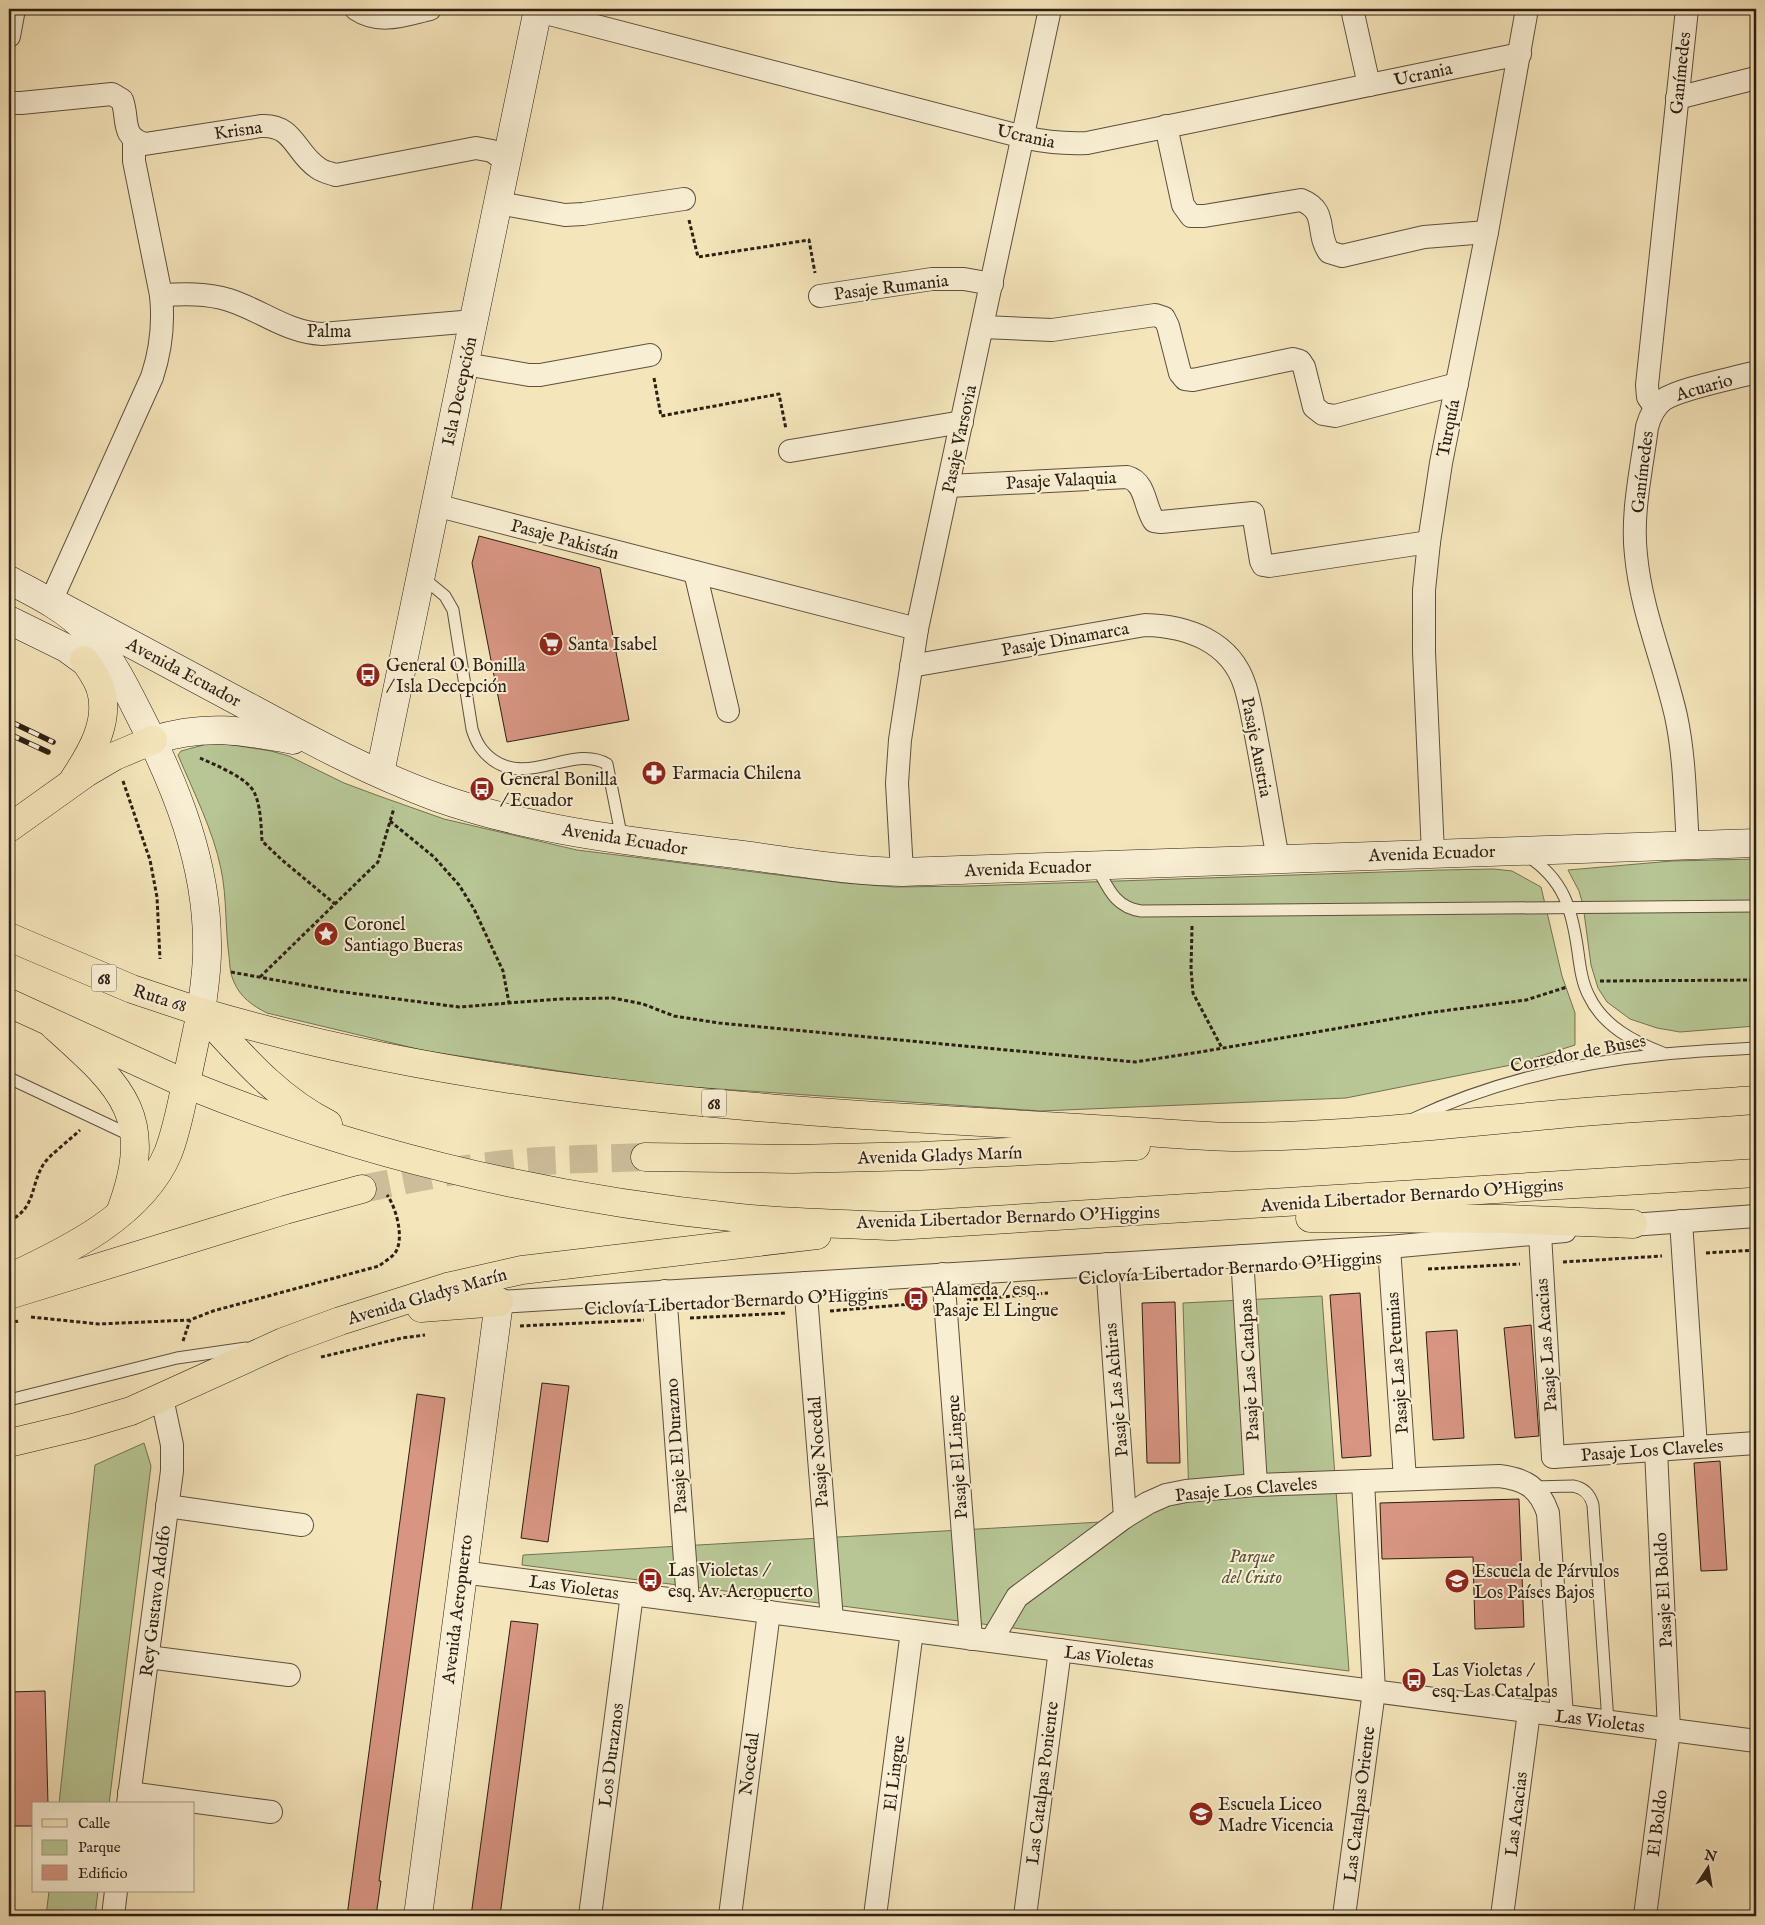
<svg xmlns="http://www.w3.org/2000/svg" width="1765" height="1925" viewBox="0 0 1765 1925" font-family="'IM FELL English',serif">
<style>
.green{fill:#b7c694;stroke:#727254}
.building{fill:#d79582;stroke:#2c1f13}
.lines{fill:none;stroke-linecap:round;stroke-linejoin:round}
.primary-tunnel{stroke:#cdbd99;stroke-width:28;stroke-dasharray:28 14;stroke-linecap:butt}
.lane-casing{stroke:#5e503d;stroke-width:13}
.street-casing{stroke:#5e503d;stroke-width:24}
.secondary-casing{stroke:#2c1f13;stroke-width:29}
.primary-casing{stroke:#2c1f13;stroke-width:29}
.highway-casing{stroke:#2c1f13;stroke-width:29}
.path{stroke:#2c1f13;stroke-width:3;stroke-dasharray:4 2.5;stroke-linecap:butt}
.lane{stroke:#f8eed3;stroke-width:11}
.street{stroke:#f8eed3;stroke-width:22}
.secondary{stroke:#f8eed3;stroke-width:28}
.primary{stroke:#f5e5bb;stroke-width:28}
.highway{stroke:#f5e5bb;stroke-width:28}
.rail-casing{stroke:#2c1f13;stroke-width:5.5}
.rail{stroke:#f8eed3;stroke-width:4;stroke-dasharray:11;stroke-linecap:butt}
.labels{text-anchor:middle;stroke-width:4;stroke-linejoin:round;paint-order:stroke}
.shield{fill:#f8eed3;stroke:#695d4d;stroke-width:1}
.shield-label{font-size:16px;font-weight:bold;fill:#2c1f13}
.street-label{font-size:18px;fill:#2c1f13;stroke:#f8eed3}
.poi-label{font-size:18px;fill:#2c1f13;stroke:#f8eed3;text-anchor:start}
.park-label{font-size:18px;font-style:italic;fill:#56513a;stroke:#f8eed3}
</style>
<rect width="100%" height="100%" fill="#f5e5bb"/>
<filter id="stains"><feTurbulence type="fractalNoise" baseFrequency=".004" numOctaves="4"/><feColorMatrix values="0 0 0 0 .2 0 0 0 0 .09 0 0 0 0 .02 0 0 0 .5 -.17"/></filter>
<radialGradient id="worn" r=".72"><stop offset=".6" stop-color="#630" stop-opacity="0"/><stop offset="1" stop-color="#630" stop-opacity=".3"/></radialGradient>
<g class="green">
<path d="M 207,744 L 226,744 L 271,751 L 289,756 L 344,783 L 379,796 L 444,819 L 577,850 L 843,883 L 895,887 L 971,886 L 1441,870 L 1494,869 L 1512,871 L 1541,887 L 1562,976 L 1575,1013 L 1575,1045 L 1516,1064 L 1346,1098 L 1041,1111 L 646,1084 L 426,1051 L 267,1013 C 253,1006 240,997 234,982 C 230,974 230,965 229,956 C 225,927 227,898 221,869 C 213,830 194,793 178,755 L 181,751 Z"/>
<path d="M 1756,859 L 1756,1026 L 1680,1032 L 1657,1028 L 1630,1019 L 1607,1002 L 1598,988 L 1591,965 L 1583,905 L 1579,891 L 1568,870 L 1672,861 Z"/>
<path d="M 1322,1296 L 1349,1671 L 522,1565 L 523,1555 L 1101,1522 L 1161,1505 L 1189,1500 L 1183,1303 Z"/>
<path d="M 144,1443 L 151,1466 L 109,1804 L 59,1804 L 95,1465 Z"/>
<path d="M 49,1891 L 98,1891 L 95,1916 L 46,1916 Z"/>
</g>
<g class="building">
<path d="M 479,536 L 600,568 L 629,720 L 507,742 L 472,563 Z"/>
<path d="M 1360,1293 L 1371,1456 L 1342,1458 L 1330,1295 Z"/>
<path d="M 1175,1302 L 1180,1463 L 1147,1463 L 1142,1303 Z"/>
<path d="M 1531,1325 L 1539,1436 L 1515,1438 L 1504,1328 Z"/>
<path d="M 1457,1330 L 1464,1438 L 1433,1440 L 1426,1332 Z"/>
<path d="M 542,1383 L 569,1386 L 548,1542 L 521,1538 Z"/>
<path d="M 417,1394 L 445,1398 L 379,1881 L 381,1881 L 376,1916 L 347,1916 Z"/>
<path d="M 1720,1461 L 1727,1570 L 1701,1571 L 1694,1463 Z"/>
<path d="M 1519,1499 L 1524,1627 L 1475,1629 L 1473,1557 L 1382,1559 L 1380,1503 Z"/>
<path d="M 511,1621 L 538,1624 L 520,1764 L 500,1916 L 471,1916 Z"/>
<path d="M 45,1691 L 48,1804 L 34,1804 L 34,1826 L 9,1826 L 9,1692 Z"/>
</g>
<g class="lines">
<path class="primary-tunnel" d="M 362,1189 C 407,1180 451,1170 497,1165 C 546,1159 595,1159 645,1157"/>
<defs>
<g id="lane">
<path d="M 422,577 L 445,596 L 453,610 L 472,729 C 476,742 481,751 493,760 C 529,786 574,744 607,764 L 622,839"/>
<path d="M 1526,855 C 1564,879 1572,909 1578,952 C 1580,967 1582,983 1589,996 C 1603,1026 1634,1042 1663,1053"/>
<path d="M 1096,866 C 1108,887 1114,907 1141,911 L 1756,906"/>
<path d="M 9,1078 L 132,1136"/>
<path d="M 1413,1119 C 1491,1082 1579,1062 1665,1054 C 1695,1051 1726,1050 1756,1048"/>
<path d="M 9,1400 L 177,1358 L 246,1348"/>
<path d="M 1533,1487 L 1573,1486 C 1584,1488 1590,1494 1593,1505 L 1608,1722"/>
</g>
<g id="street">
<path d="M 356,9 C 380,25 404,15 430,9"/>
<path d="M 1352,9 L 1369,85"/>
<path d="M 538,11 L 1023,137 C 1045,142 1065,144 1087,143 L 1520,54"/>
<path d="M 9,36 L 14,9"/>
<path d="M 1677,98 L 1756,78"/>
<path d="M 9,103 L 21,103 L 112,94 L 122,100 C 129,118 120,137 145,144 L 261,126 C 294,124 295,153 318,168 C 323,172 330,173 336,175 L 476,148 L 492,151 L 507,162"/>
<path d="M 1166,126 L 1183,205 L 1191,216 L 1204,216 L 1301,200 C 1329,211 1315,232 1329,252 L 1342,256 L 1424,237 L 1487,232"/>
<path d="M 498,203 L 565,215 L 583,214 L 684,199"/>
<path d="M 161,295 C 184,294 207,293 229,300 C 263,311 286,332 322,334 L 474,321"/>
<path d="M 820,296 L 932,279 L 964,279 L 992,284"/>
<path d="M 983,327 L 1052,330 L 1155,315 L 1164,318 L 1168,326 L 1180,373 L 1185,379 L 1193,380 L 1293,359 L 1300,361 L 1304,367 L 1314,407 L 1323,414 L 1335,416 L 1457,384"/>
<path d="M 465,364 L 529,375 L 540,375 L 650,355"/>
<path d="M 1655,407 L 1648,397 L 1647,385 L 1687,9"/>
<path d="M 790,451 L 962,422"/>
<path d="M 949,486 L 1127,477 C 1146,482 1144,506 1154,521 L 1161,522 L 1253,513 L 1261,561 L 1263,565 L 1269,566 L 1429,542"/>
<path d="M 435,505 L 917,629"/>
<path d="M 695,572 L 728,711"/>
<path d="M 51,601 L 152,377 C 161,350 164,324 161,295 L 134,161 L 134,140"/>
<path d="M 911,666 L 1145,625 C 1187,626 1231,641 1245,686 C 1251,705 1254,726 1258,746 C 1265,783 1271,821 1278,859"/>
<path d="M 1688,845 C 1685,802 1685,758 1676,716 C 1664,663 1641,610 1636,555 C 1631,513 1642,468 1647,427 C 1650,416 1654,407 1663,400 C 1681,388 1732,379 1756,372"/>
<path d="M 1433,854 L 1424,652 L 1424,590 L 1429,542 L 1441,463 L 1487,232 L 1527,9"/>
<path d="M 902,872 L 897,783 L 900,740 L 917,629 L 1050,9"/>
<path d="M 1681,1221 L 1696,1447"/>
<path d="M 1617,1226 L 1756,1216"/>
<path d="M 1540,1234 L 1553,1457"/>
<path d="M 1389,1247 L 1405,1479"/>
<path d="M 1242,1256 L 1256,1485"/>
<path d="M 1107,1264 L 1125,1517"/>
<path d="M 943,1274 L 971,1639"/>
<path d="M 805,1283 L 832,1620"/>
<path d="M 665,1291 L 688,1601"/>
<path d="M 499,1302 L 1389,1247 L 1565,1231"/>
<path d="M 1553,1457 L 1756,1443"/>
<path d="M 167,1506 L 302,1525"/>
<path d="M 462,1572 L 1756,1741"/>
<path d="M 991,1641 L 1017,1597 L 1125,1517 L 1148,1503 L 1166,1495 L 1186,1491 L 1256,1485 L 1499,1476 C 1525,1479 1539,1487 1548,1513 L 1562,1716"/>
<path d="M 148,1657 L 289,1675"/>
<path d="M 129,1793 L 271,1812"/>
<path d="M 128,1804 L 172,1471 L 172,1445 L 162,1398"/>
<path d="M 113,1916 L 116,1891"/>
<path d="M 590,1916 L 632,1594"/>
<path d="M 730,1916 L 769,1612"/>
<path d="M 875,1916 L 912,1631"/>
<path d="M 1025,1916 L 1060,1650"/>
<path d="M 1344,1916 L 1374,1691 L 1363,1481"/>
<path d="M 1502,1916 L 1529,1712"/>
<path d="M 1645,1916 L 1669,1730 L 1656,1450"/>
</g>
<g id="secondary">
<path d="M 9,580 C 38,595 65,608 88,632 C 110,656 125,686 140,716 C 176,786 207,863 207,943 C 208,966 204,989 201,1012"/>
<path d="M 51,601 C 116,636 182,671 247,706 C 308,739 370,773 436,797 C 532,831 635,842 735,854 C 791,861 846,871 902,872 L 1756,843"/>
<path d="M 9,620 L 66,648 L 102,674"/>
<path d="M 153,740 C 206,724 240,730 293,740"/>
<path d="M 380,773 L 538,9"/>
<path d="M 418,1916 L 499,1302"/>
</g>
<g id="primary">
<path d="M 201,1012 C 448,1085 708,1107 963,1121 C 1023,1125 1084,1128 1144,1132 C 1175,1134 1207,1137 1238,1137 C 1346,1136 1453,1124 1560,1114 C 1625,1108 1691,1105 1756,1100"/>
<path d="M 201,1012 C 240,1054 276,1098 328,1124"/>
<path d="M 186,1084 C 363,1156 550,1199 740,1218 C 792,1223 843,1224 895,1226 L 1756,1173"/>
<path d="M 645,1157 L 793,1159 L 921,1156 L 1136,1146"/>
<path d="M 1310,1218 L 1504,1219 L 1633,1224"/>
<path d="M 9,1278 C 67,1251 142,1215 168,1153 C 177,1130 181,1107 186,1083 C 191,1059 196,1035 201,1012"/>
<path d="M 9,1295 L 285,1210 L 362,1189"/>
<path d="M 421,1308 L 499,1302"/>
<path d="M 9,1443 L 80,1426 L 131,1411 L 283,1342 L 340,1321 L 447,1287 L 522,1270 L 817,1235"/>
</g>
<g id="highway">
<path d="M 74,779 C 92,752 111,720 100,687 C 96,677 90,668 84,660"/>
<path d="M 9,828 L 86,773 L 115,756 L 153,740"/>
<path d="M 9,937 L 132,989 L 201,1012"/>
<path d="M 9,1003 L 186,1084"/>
<path d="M 53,1025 C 122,1087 157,1116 120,1213"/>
</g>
</defs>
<use href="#lane" class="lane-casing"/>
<use href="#street" class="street-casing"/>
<use href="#secondary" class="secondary-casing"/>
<use href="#primary" class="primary-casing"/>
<use href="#highway" class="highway-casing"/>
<g class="path">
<path d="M 689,220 L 698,257 L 809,240 L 815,273"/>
<path d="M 654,378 L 661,416 L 779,394 L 786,429"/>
<path d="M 200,758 C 215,765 249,778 255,794 C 261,808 261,826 262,841 L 282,860 L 335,904"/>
<path d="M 123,781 L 150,860 L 157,897 L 160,959"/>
<path d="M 390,821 L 434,857 L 459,885 L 474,909 L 503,971 L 509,1003"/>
<path d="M 1192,926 L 1191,969 L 1193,993 L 1222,1048"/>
<path d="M 231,972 L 336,991 L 459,1007 L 559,999 L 613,998 L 643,1004 L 674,1016 L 719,1023 L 1135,1062 L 1200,1052 L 1427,1013 L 1526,1000 L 1567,987"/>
<path d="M 260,977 L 378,862 L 394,808"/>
<path d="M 1600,981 L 1756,980"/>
<path d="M 9,1221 C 36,1208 30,1187 43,1165 C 48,1156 71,1139 80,1130"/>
<path d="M 1706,1253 L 1756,1250"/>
<path d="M 1563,1262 L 1662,1256"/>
<path d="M 1428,1269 L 1520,1264"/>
<path d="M 967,1300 L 1048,1293"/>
<path d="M 830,1311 L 923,1303"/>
<path d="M 31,1317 L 99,1324 L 190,1320 L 213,1311 L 379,1266 C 384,1262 391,1258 395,1253 C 405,1239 396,1207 387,1195"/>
<path d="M 690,1318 L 786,1313"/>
<path d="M 9,1324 L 18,1321"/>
<path d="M 520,1326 L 644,1320"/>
<path d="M 183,1341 L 190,1320"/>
<path d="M 321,1357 L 402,1338 L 425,1335"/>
</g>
<use href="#lane" class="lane"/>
<use href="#street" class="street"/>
<use href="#secondary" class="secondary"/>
<use href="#primary" class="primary"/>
<use href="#highway" class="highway"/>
<defs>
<g id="rail">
<path d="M 9,721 L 53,742"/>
<path d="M 9,734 L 48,752"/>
</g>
</defs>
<use href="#rail" class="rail-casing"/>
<use href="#rail" class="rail"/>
</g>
<defs>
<symbol id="supermarket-disc" viewBox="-11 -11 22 22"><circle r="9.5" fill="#8f2418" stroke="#f8eed3"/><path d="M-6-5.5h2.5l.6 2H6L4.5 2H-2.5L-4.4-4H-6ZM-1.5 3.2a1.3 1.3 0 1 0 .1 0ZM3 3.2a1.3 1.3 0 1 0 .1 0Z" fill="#fff"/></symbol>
<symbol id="bus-disc" viewBox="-11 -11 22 22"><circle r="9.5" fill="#8f2418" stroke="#f8eed3"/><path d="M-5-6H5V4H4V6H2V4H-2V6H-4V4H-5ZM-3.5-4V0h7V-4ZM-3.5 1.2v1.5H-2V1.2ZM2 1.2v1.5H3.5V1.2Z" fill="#fff"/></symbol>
<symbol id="pharmacy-disc" viewBox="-11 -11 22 22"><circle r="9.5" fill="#8f2418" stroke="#f8eed3"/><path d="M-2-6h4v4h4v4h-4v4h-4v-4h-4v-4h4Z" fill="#fff"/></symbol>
<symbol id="sight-disc" viewBox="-11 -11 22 22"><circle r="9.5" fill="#8f2418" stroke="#f8eed3"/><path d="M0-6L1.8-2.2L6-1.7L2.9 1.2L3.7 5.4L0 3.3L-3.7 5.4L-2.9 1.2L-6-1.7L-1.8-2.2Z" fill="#fff"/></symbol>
<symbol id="school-disc" viewBox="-11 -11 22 22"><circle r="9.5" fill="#8f2418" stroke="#f8eed3"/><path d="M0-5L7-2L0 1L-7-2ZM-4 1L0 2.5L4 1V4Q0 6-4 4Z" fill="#fff"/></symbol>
</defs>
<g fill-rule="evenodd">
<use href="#supermarket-disc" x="537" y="630" width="28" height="28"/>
<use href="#bus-disc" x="354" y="661" width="28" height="28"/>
<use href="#pharmacy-disc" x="640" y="759" width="28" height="28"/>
<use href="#bus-disc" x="468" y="775" width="28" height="28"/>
<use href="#sight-disc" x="312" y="920" width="28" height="28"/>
<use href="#bus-disc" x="902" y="1285" width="28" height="28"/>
<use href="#bus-disc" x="636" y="1566" width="28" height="28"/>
<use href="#school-disc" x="1443" y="1567" width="28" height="28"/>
<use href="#bus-disc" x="1400" y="1666" width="28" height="28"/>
<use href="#school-disc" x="1187" y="1800" width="28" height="28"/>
</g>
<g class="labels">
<g class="shield">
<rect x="91.5" y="964.5" width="25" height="27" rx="4"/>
<rect x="701.5" y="1089.5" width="25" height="27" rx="4"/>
</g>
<g class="shield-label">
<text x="104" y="984">68</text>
<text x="714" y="1109">68</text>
</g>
<g class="street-label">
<text transform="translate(1680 73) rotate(-84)" y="6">Ganímedes</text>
<text transform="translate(1423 74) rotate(-12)" y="6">Ucrania</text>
<text transform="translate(238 130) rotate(-8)" y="6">Krisna</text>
<text transform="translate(1026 136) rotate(12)" y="6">Ucrania</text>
<text transform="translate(891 287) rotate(-7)" y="6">Pasaje Rumania</text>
<text x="329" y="337">Palma</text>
<text transform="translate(1704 387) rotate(-16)" y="6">Acuario</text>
<text transform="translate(459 391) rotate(-78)" y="6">Isla Decepción</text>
<text transform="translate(1448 428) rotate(-79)" y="6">Turquía</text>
<text transform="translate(959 439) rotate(-78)" y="6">Pasaje Varsovia</text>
<text transform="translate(1642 472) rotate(-83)" y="6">Ganímedes</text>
<text transform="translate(1061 480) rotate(-3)" y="6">Pasaje Valaquia</text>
<text transform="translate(565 539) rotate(15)" y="6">Pasaje Pakistán</text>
<text transform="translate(1065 639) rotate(-10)" y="6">Pasaje Dinamarca</text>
<text transform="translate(184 672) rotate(28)" y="6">Avenida Ecuador</text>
<text transform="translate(1257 747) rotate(79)" y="6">Pasaje Austria</text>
<text transform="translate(625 839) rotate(9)" y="6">Avenida Ecuador</text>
<text transform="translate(1432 853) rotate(-2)" y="6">Avenida Ecuador</text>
<text transform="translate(1028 868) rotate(-2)" y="6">Avenida Ecuador</text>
<text transform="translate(160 998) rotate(18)" y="6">Ruta 68</text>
<text transform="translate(1578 1053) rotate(-11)" y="6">Corredor de Buses</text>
<text transform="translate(940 1155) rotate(-2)" y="6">Avenida Gladys Marín</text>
<text transform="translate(1412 1195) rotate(-4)" y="6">Avenida Libertador Bernardo O'Higgins</text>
<text transform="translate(1008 1217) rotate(-2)" y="6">Avenida Libertador Bernardo O'Higgins</text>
<text transform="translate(1230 1268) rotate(-4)" y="6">Ciclovía Libertador Bernardo O'Higgins</text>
<text transform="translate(427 1296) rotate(-16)" y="6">Avenida Gladys Marín</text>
<text transform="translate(736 1301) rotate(-3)" y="6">Ciclovía Libertador Bernardo O'Higgins</text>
<text transform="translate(1546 1345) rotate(-94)" y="6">Pasaje Las Acacias</text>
<text transform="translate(1397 1363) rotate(-94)" y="6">Pasaje Las Petunias</text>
<text transform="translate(1249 1370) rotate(-93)" y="6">Pasaje Las Catalpas</text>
<text transform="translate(1116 1390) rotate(-95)" y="6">Pasaje Las Achiras</text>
<text transform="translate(676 1446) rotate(-94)" y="6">Pasaje El Durazno</text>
<text transform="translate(1652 1450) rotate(-4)" y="6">Pasaje Los Claveles</text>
<text transform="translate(818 1452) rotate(-94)" y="6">Pasaje Nocedal</text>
<text transform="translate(957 1457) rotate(-94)" y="6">Pasaje El Lingue</text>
<text transform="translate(1246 1489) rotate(-5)" y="6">Pasaje Los Claveles</text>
<text transform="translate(574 1587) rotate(8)" y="6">Las Violetas</text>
<text transform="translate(1663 1590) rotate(-93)" y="6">Pasaje El Boldo</text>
<text transform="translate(155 1601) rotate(-83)" y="6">Rey Gustavo Adolfo</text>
<text transform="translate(457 1609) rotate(-83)" y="6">Avenida Aeropuerto</text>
<text transform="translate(1109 1657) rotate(7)" y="6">Las Violetas</text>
<text transform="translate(1600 1721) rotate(7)" y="6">Las Violetas</text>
<text transform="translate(611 1755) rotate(-83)" y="6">Los Duraznos</text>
<text transform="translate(749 1764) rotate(-83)" y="6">Nocedal</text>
<text transform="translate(894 1773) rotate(-83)" y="6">El Lingue</text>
<text transform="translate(1042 1783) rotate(-83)" y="6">Las Catalpas Poniente</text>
<text transform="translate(1359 1804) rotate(-83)" y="6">Las Catalpas Oriente</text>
<text transform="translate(1516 1814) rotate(-83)" y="6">Las Acacias</text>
<text transform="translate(1657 1823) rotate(-83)" y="6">El Boldo</text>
</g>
<g class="poi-label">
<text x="568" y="650">Santa Isabel</text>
<text x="386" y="671">General O. Bonilla<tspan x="386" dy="21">/ Isla Decepción</tspan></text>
<text x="672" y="779">Farmacia Chilena</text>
<text x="500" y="785">General Bonilla<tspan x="500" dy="21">/ Ecuador</tspan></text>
<text x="344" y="930">Coronel<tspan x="344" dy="21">Santiago Bueras</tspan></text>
<text x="934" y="1295">Alameda / esq.<tspan x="934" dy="21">Pasaje El Lingue</tspan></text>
<text x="668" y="1576">Las Violetas /<tspan x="668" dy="21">esq. Av. Aeropuerto</tspan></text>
<text x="1474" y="1577">Escuela de Párvulos<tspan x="1474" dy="21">Los Países Bajos</tspan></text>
<text x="1432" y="1676">Las Violetas /<tspan x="1432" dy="21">esq. Las Catalpas</tspan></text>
<text x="1218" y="1810">Escuela Liceo<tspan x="1218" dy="21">Madre Vicencia</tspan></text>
</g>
<g class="park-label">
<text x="1252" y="1562">Parque<tspan x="1252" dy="21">del Cristo</tspan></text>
</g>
</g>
<rect width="1765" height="1925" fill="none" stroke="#f5e5bb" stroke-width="30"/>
<rect x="10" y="10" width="1745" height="1905" fill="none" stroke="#2c1f13" stroke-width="2.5"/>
<rect x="15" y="15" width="1735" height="1895" fill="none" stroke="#2c1f13"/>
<rect x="32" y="1802" width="162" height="90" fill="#f8eed3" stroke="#a69b86"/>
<rect x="42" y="1819" width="25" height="8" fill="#f5e5bb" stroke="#a69b86"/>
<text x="78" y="1828" font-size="15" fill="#2c1f13">Calle</text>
<rect x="42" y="1840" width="25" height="15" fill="#b7c694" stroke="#a69b86"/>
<text x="78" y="1852" font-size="15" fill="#2c1f13">Parque</text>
<rect x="42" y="1865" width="25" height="15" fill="#d79582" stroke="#a69b86"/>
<text x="78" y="1878" font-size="15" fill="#2c1f13">Edificio</text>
<g transform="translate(1708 1868) rotate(12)" stroke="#f8eed3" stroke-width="4" paint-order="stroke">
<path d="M0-4L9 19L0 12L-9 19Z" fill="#2c1f13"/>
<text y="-8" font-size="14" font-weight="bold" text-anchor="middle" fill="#2c1f13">N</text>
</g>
<rect width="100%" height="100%" filter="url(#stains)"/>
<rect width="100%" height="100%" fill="url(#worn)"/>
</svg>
